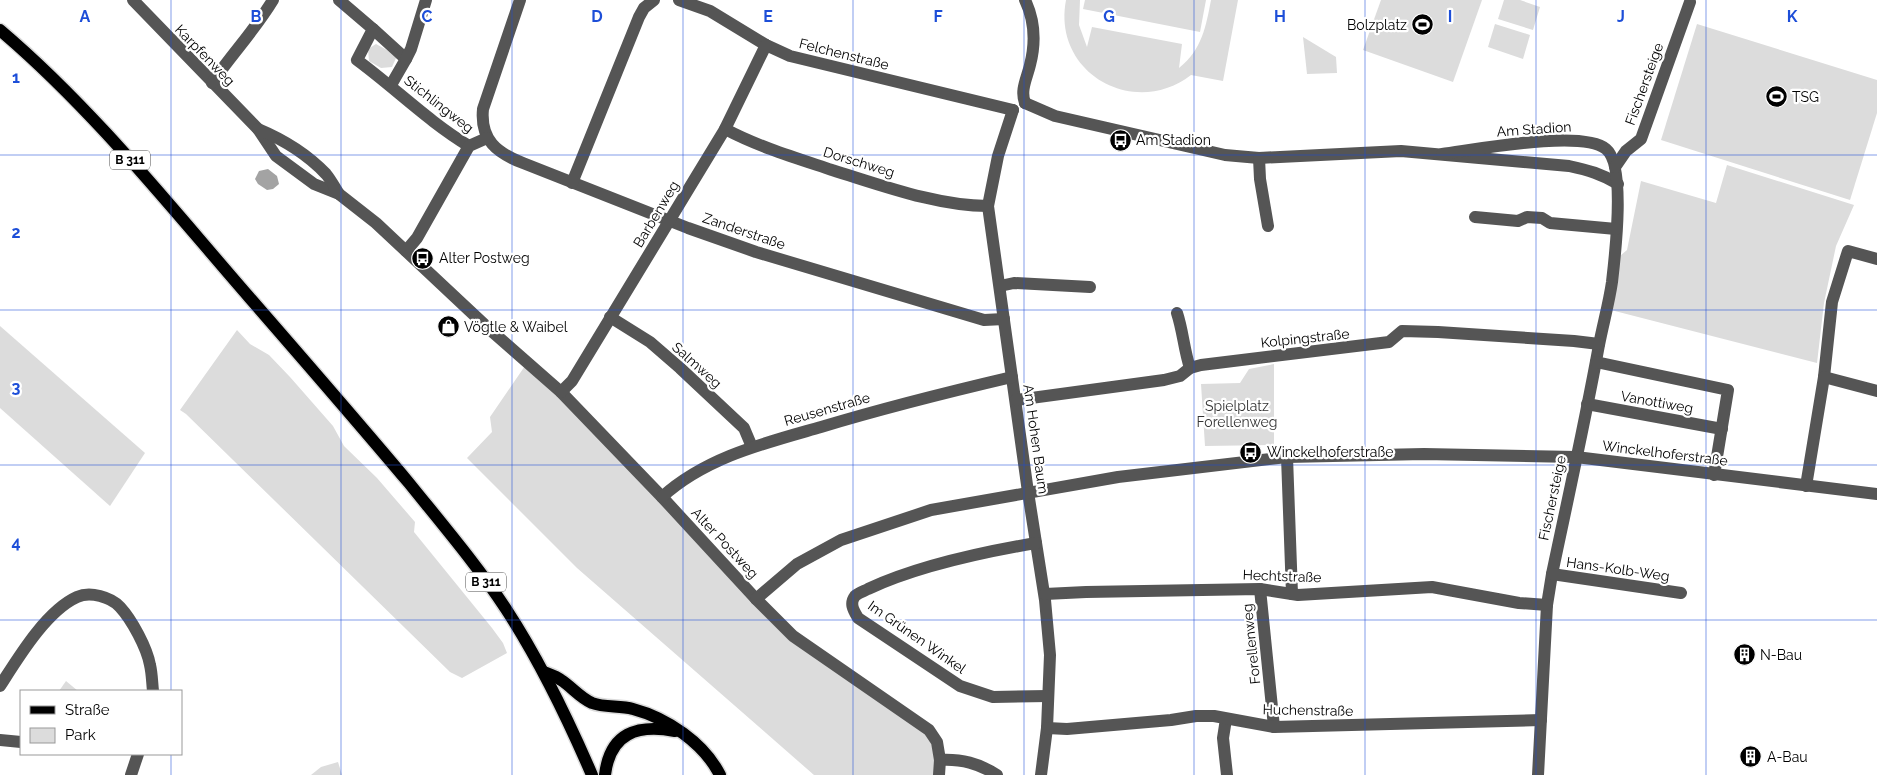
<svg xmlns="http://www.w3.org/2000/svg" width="1877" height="775" viewBox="0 0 1877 775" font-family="Raleway,sans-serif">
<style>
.green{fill:#dcdcdc}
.water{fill:#a3a3a3}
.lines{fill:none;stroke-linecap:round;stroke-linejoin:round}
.major-casing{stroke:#dbdbdb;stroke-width:15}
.minor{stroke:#555;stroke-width:12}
.major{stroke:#000;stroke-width:12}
.grid{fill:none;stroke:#1d4ed8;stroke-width:1;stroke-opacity:0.55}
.labels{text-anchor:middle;stroke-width:4.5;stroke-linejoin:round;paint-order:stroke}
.shield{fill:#fff;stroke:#4c4c4c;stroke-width:1}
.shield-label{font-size:12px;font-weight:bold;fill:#000}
.poi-label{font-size:14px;fill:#000;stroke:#fff;text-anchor:start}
.street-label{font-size:14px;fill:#000;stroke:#fff}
.park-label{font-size:14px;fill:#333;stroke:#fff}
.grid-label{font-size:16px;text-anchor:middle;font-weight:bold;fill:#1d4ed8;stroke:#fff;stroke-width:4.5;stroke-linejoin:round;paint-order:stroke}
</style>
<rect width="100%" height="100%" fill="#fff"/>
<g class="green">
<path d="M 1066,0 L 1080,0 L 1079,25 L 1087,47 L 1092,27 L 1182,44 L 1179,68 C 1202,50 1206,26 1211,0 L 1238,0 L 1223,81 L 1191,75 C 1134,119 1052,73 1066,0 Z"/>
<path d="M 1085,0 L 1206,0 L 1200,32 L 1083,9 Z"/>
<path d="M 1381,0 L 1482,0 L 1453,82 L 1363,50 Z"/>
<path d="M 1504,0 L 1520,0 L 1540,7 L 1533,30 L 1498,19 Z"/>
<path d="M 1495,24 L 1530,35 L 1523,59 L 1488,47 Z"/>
<path d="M 1697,24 L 1877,80 L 1877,113 L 1850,200 L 1661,140 Z"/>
<path d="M 1303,37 L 1336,57 L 1337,73 L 1307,74 Z"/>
<path d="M 376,44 L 387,50 L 396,58 L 392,67 L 381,68 L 369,61 L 368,49 Z"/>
<path d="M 1727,165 L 1854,205 L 1836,246 L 1824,303 L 1817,363 L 1607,309 L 1614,261 L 1627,250 L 1641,181 L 1716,203 Z"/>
<path d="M 0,326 L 145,453 L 110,506 L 0,408 Z"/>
<path d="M 237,330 L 250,344 L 269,355 L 290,377 L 333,426 L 344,446 L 377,478 L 415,522 L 414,532 L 492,628 L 503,643 L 507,653 L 462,678 L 450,672 L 186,414 L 180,410 Z"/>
<path d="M 527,363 L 756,599 L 937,742 L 938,775 L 814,775 L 577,568 L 467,458 L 492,432 L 490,417 Z"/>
<path d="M 1274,364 L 1274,445 L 1205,446 L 1201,384 L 1240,383 L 1249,369 Z"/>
<path d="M 66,681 L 78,691 L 59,691 Z"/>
<path d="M 338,762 L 342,775 L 311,775 L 321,767 Z"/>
</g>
<path class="water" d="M 268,169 L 277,176 L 279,184 L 273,189 L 267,190 L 258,184 L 255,179 L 259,171 Z"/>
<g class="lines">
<defs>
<g id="major">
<path d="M 0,30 C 93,109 169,205 249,297 C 303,359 356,420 409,483 C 442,524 477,565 506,609 C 540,661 567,717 592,775"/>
<path d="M 544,672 C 549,674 556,676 561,680 C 572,687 579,697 592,703 C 605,708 620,705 633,709 C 667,718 704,743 720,775"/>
<path d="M 605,775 C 610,733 637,724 675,731"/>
</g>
</defs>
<use href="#major" class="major-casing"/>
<g class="minor">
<path d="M 133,0 L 258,129 L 276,156 L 314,184 L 339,194 L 376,223 L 488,328 L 561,392 L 662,497 L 756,599 L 793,636 L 929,730 L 937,742 L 940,760 C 962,759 978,763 997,775"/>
<path d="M 339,0 L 373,29 L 357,60 C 395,88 429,122 469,146"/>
<path d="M 520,0 L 483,109 C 480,140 497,153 523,163 L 688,228 L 756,252 L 984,320 L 1004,319"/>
<path d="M 679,0 L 710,11 L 766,45 L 790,56 L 1013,110"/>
<path d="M 1025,0 C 1035,21 1036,42 1030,65 C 1027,78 1020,90 1025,103"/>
<path d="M 373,29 L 406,59 L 391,85"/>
<path d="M 406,59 L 411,49 L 426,0"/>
<path d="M 212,83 C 231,55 255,30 273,0"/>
<path d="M 1025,103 L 1055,116 L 1225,155 L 1259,158 L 1401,151 L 1569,166 C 1588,170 1602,174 1618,184"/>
<path d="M 1013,110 L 998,156 L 988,206 L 1028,492 L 1045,600 L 1050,655 L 1047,728 L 1041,775"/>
<path d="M 258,129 C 282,139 308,155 326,174 C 331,180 335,188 339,194"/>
<path d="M 725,129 C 759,147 796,158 832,170 C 881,185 937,206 988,206"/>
<path d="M 1442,154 C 1474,150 1582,129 1606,149 C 1626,165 1615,256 1612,282 C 1609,303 1603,324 1599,345 C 1585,422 1568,498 1552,574 L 1547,605 L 1538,775"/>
<path d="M 1259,158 L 1260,179 L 1268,226"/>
<path d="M 1615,167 L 1626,151 L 1641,139 L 1690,2"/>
<path d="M 572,183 L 639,17 L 644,8 L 654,0"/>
<path d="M 1475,217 L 1518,221 L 1527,217 L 1542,218 L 1550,223 L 1616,229"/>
<path d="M 406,251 L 417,238 L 469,146 L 487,138"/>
<path d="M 1000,286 L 1014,283 L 1090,287"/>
<path d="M 1177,313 C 1183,331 1184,350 1190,368"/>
<path d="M 610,317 L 650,342 L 680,368 L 744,428 L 752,447"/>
<path d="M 1596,362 L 1728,390 L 1714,475"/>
<path d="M 1824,377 L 1832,302 L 1848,251 L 1877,259"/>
<path d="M 561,392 L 572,381 L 725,129 L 766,45"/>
<path d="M 1016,400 L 1164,380 L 1180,376 L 1190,368 L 1201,365 L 1389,342 L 1402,331 L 1438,332 L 1574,341 L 1599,344"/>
<path d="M 1587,404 L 1722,429"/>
<path d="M 1287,457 L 1292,594"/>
<path d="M 1806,486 L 1824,377 L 1877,391"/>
<path d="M 662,497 C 706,457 765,443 821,427 C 884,408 948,392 1012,377"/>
<path d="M 1036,543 C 983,552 917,566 868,589 C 864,591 858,593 855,596 C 849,604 854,611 858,618 L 960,686 L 993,697 L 1048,696"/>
<path d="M 1552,574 L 1681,593"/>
<path d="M 1260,589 L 1274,727"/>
<path d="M 1045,594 L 1086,592 L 1260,589 L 1298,595 L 1432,587 L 1519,603 L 1547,605"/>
<path d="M 756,599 L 797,564 L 841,540 L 931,510 L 1118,477 L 1287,457 L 1424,454 L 1576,457 L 1877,494"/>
<path d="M 0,686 C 18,658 46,611 77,597 C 90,591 111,597 120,607 C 132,620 147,648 150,665 C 152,673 152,682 153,691"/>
<path d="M 1226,719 L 1223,738 L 1227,775"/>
<path d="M 1047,728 L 1067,729 L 1171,720 L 1196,716 L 1214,716 L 1274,727 L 1541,720"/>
<path d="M 0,740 L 21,742"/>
<path d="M 131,775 L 138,754"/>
<path d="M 939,775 L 940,760"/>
</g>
<use href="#major" class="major"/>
</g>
<path class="grid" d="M 171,0 L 171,691M 341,0 L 341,775M 512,0 L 512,775M 683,0 L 683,775M 853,0 L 853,775M 1024,0 L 1024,775M 1194,0 L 1194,775M 1365,0 L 1365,775M 1536,0 L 1536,775M 1706,0 L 1706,775M 0,155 L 1877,155M 0,310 L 1877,310M 0,465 L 1877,465M 0,620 L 1877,620M 171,754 L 171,775"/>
<defs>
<symbol id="stadium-disc" viewBox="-11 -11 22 22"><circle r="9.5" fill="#000" stroke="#fff"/><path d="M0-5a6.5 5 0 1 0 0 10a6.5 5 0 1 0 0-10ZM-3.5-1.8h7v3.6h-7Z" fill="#fff"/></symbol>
<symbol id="bus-disc" viewBox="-11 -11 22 22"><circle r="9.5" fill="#000" stroke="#fff"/><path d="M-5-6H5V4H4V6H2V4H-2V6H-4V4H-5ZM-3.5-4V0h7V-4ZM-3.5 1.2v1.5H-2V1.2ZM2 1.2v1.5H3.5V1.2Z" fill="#fff"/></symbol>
<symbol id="shop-disc" viewBox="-11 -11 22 22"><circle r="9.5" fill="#000" stroke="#fff"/><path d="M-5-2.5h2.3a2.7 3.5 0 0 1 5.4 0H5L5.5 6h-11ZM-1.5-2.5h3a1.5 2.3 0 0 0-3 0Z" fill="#fff"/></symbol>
<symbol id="building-disc" viewBox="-11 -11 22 22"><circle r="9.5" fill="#000" stroke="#fff"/><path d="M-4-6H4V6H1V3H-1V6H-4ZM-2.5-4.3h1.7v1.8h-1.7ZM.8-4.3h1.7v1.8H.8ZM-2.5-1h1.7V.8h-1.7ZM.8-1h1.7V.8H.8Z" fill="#fff"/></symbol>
</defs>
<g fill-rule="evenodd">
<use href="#stadium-disc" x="1410" y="12" width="25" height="25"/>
<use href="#stadium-disc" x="1764" y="84" width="25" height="25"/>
<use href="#bus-disc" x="1108" y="128" width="25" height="25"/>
<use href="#bus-disc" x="410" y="246" width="25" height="25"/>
<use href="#shop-disc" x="436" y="314" width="25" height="25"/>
<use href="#bus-disc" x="1238" y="440" width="25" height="25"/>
<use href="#building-disc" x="1732" y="642" width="25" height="25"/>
<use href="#building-disc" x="1738" y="744" width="25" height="25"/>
</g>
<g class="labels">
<g class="shield">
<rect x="110" y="150.5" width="40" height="19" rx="4"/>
<rect x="466" y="572.5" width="40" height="19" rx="4"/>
</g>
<g class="shield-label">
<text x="130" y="164">B 311</text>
<text x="486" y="586">B 311</text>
</g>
<g class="poi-label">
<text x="1407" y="30" text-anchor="end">Bolzplatz</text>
<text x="1792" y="102">TSG</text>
<text x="1136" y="145">Am Stadion</text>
<text x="439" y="263">Alter Postweg</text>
<text x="464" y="332">Vögtle &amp; Waibel</text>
<text x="1267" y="457">Winckelhoferstraße</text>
<text x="1760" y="660">N-Bau</text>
<text x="1767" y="762">A-Bau</text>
</g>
<g class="street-label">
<text transform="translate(844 54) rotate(14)" y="5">Felchenstraße</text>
<text transform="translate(205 55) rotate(46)" y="5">Karpfenweg</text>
<text transform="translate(1644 84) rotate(-70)" y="5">Fischersteige</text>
<text transform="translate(439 104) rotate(38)" y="5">Stichlingweg</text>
<text transform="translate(1534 129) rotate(-4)" y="5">Am Stadion</text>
<text transform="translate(859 162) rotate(17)" y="5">Dorschweg</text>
<text transform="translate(656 214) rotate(-59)" y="5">Barbenweg</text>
<text transform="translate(744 231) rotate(19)" y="5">Zanderstraße</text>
<text transform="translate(1305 338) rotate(-6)" y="5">Kolpingstraße</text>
<text transform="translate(697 365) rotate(42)" y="5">Salmweg</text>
<text transform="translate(1657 402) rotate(10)" y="5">Vanottiweg</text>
<text transform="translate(827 409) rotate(-16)" y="5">Reusenstraße</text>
<text transform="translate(1036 439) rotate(82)" y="5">Am Hohen Baum</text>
<text transform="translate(1665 453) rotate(7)" y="5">Winckelhoferstraße</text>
<text transform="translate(1552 498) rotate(-78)" y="5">Fischersteige</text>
<text transform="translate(725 543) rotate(47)" y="5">Alter Postweg</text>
<text transform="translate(1618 569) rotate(8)" y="5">Hans-Kolb-Weg</text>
<text transform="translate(1282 576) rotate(2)" y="5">Hechtstraße</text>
<text transform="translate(917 637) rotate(35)" y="5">Im Grünen Winkel</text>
<text transform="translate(1251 644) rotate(-96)" y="5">Forellenweg</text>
<text transform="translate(1308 710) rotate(1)" y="5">Huchenstraße</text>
</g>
<g class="park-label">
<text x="1237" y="411">Spielplatz<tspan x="1237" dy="16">Forellenweg</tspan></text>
</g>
</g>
<g class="grid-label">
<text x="85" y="22">A</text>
<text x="256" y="22">B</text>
<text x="427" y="22">C</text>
<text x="597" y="22">D</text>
<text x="768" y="22">E</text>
<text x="938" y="22">F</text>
<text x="1109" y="22">G</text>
<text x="1280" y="22">H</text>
<text x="1450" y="22">I</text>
<text x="1621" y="22">J</text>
<text x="1792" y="22">K</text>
<text x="16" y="83">1</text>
<text x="16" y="238">2</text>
<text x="16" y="393">3</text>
<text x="16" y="548">4</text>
</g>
<rect x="20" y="690" width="162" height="65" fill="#ffffff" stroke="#999999"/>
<rect x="30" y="706" width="25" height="8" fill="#000000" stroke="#999999"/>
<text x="65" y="715" font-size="15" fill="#000000">Straße</text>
<rect x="30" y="728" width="25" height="15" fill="#dcdcdc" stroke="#999999"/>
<text x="65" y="740" font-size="15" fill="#000000">Park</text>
</svg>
